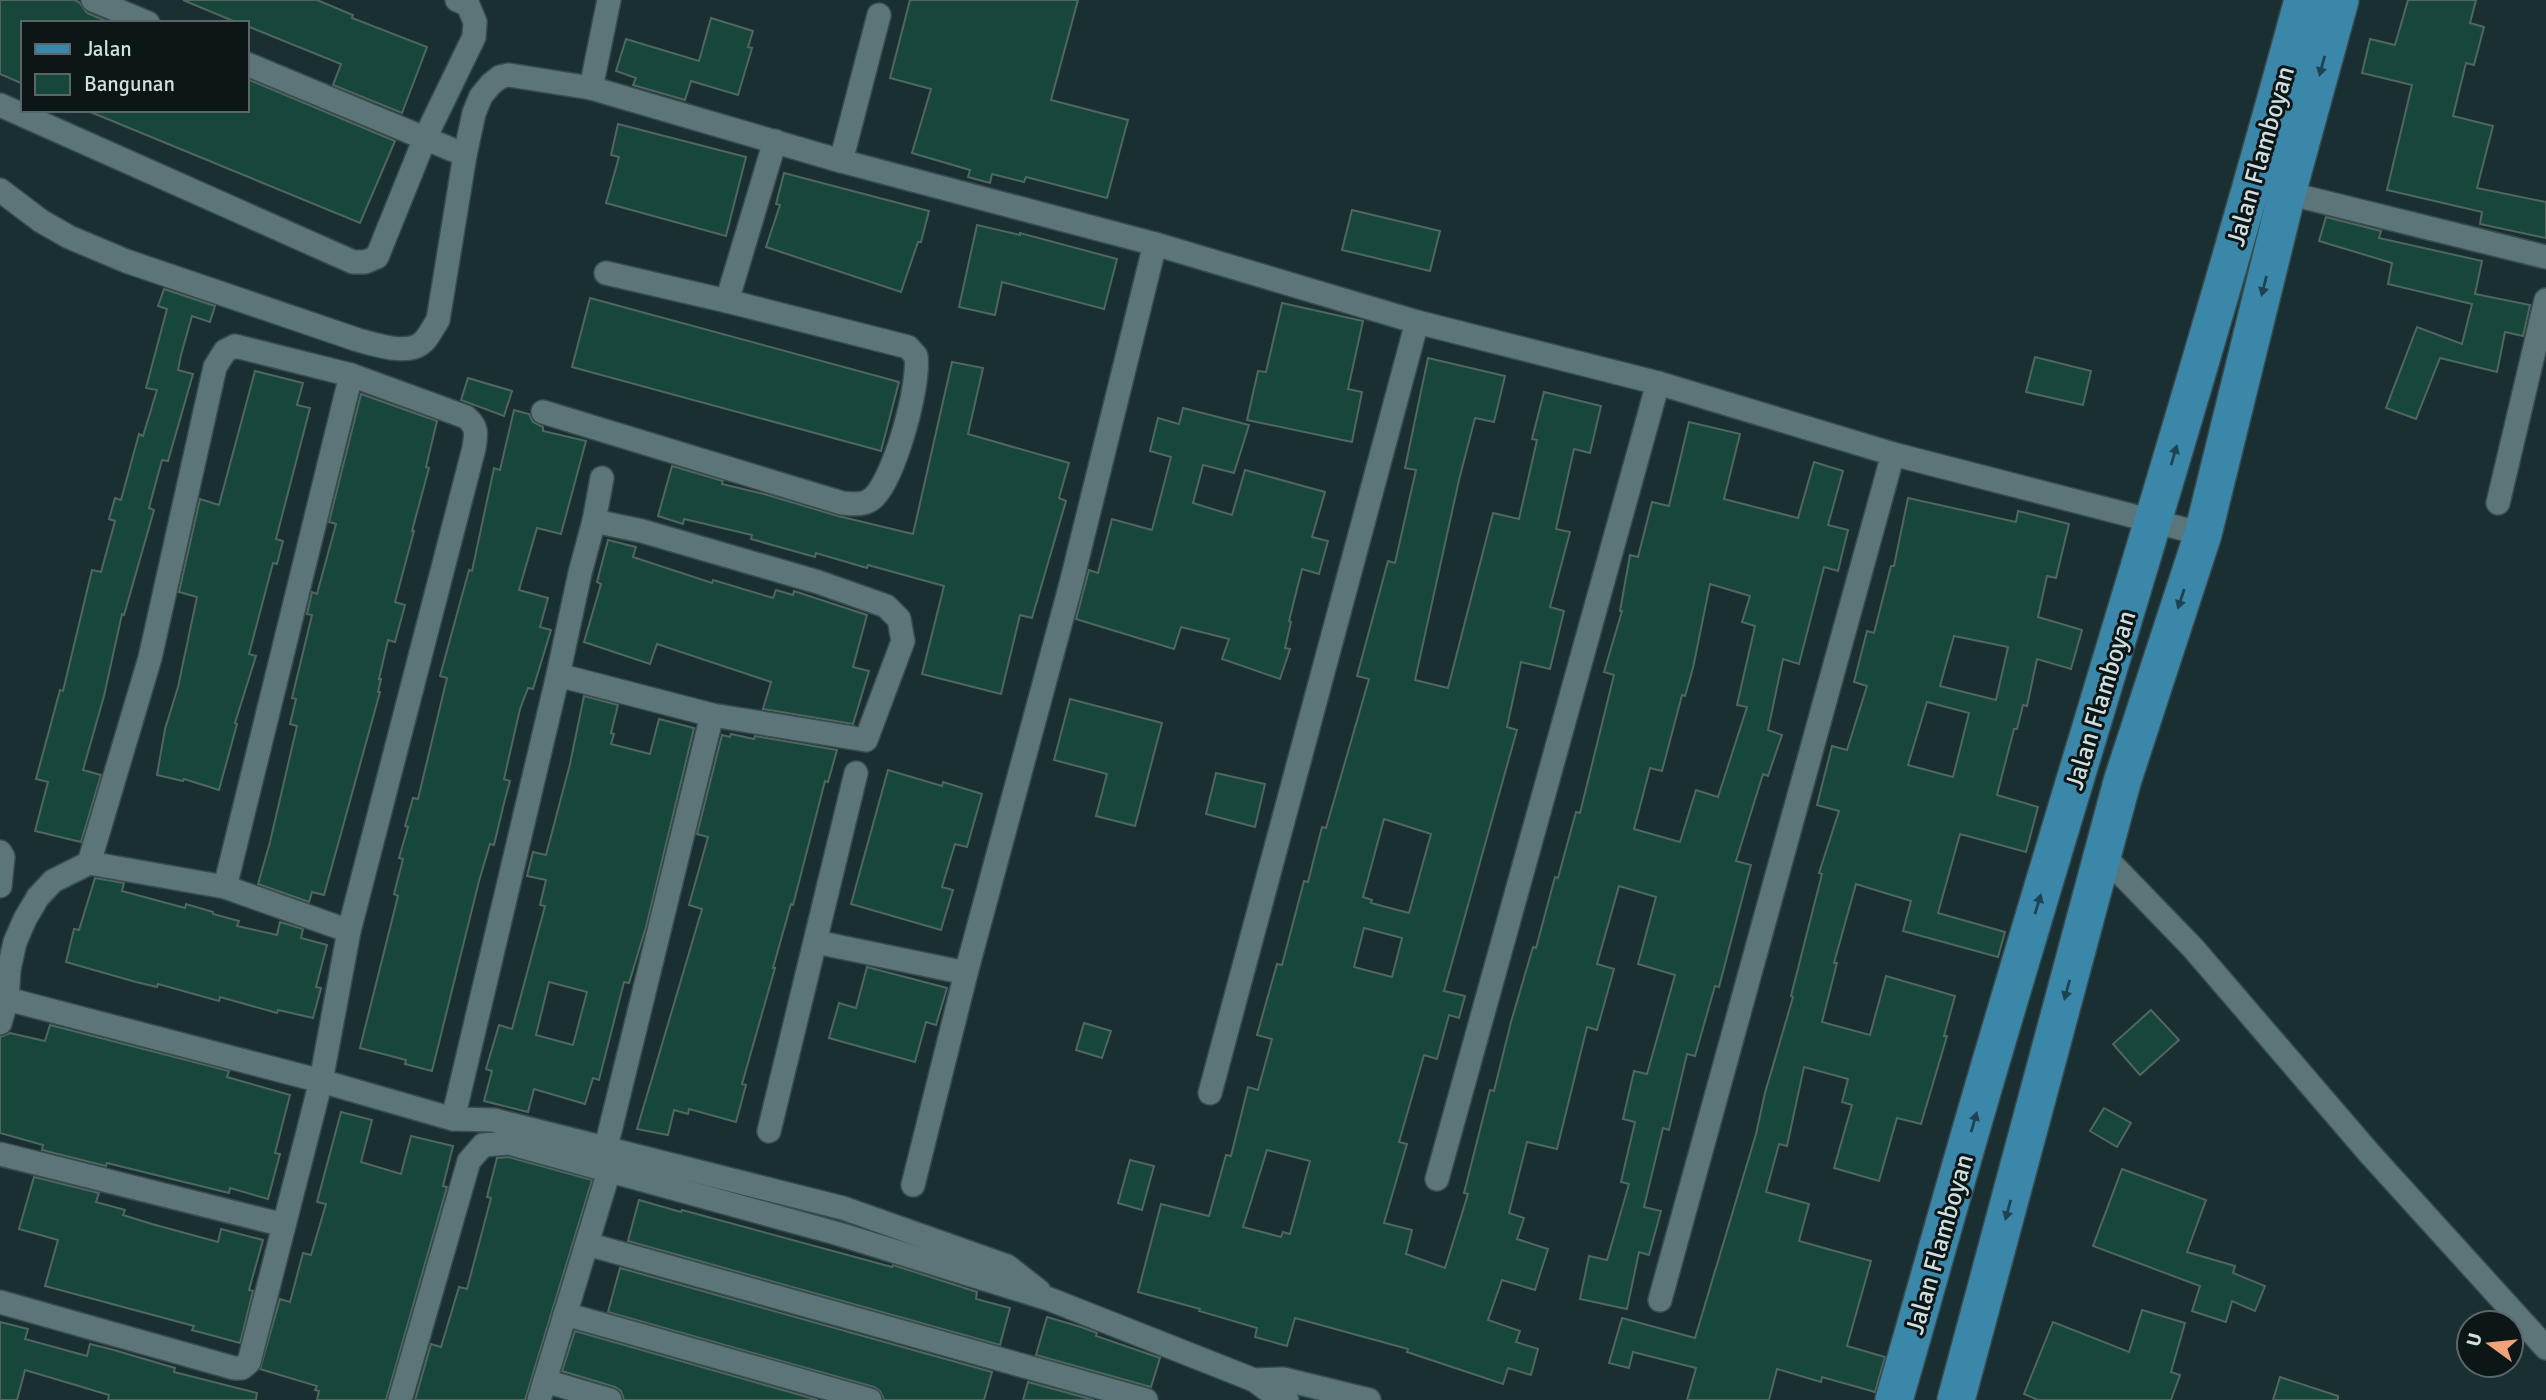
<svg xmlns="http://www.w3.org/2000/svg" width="2546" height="1400" viewBox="0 0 2546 1400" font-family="Signika,sans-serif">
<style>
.building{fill:#17473c;stroke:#50665f;stroke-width:2;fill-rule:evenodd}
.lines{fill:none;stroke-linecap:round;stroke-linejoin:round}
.minor-casing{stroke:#384b4e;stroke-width:26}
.primary-casing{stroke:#384b4e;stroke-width:40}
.minor{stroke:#5c7578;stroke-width:23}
.primary{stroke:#3a87aa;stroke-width:37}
.oneway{fill:#1e4352}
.labels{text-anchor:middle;stroke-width:6;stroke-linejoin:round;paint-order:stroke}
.street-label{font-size:26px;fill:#d2dfe1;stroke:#0c1617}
</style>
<rect width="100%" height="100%" fill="#192f32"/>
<g class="building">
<path d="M 0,0 L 74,0 L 79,2 L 87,13 L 111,23 L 23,23 L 23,84 L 0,74 Z"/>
<path d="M 183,0 L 317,0 L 353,15 L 352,18 L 427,47 L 402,113 L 333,85 L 341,64 L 247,26 L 247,23 L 238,23 Z"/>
<path d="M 910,0 L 1078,0 L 1051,100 L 1128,120 L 1107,198 L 1026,177 L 1024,182 L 992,174 L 990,183 L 968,177 L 970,170 L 912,153 L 931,89 L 890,78 Z"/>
<path d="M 2408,0 L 2476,0 L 2470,23 L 2484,27 L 2474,65 L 2466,63 L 2453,116 L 2493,126 L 2477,188 L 2546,202 L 2546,238 L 2480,224 L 2482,212 L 2387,190 L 2412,85 L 2362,73 L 2370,39 L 2395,45 Z"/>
<path d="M 711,18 L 753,31 L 748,47 L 752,48 L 738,95 L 691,81 L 685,100 L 633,85 L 636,78 L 616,71 L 626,39 L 699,61 Z"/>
<path d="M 247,79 L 395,141 L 360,223 L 88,111 L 247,110 Z"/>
<path d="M 618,124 L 746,157 L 726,236 L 606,203 L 619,157 L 611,155 Z"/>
<path d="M 784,173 L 929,211 L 921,242 L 918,242 L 901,292 L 766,247 L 780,205 L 776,204 Z"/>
<path d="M 1352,210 L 1440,231 L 1430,271 L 1342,250 Z"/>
<path d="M 2326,217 L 2381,231 L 2379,238 L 2482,261 L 2475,294 L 2530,305 L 2523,336 L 2505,332 L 2497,372 L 2440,358 L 2416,419 L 2386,408 L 2417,327 L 2462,344 L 2472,304 L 2388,284 L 2392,263 L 2319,241 Z"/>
<path d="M 977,225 L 1020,235 L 1020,233 L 1117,259 L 1104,309 L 1002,282 L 995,315 L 959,307 Z"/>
<path d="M 164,289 L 215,306 L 210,322 L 192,316 L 181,355 L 178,370 L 193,374 L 168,461 L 162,460 L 149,508 L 154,510 L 124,615 L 122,614 L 104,696 L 83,770 L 101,775 L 81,842 L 35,831 L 48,782 L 36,779 L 60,690 L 63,691 L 92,570 L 101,572 L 115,521 L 109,519 L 115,498 L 121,500 L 139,434 L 143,436 L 157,390 L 146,388 L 167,309 L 158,306 Z"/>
<path d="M 590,298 L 899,382 L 881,451 L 572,367 Z"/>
<path d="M 1282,303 L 1363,321 L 1348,389 L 1362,392 L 1352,442 L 1247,420 L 1258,371 L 1266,372 Z"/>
<path d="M 2035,357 L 2091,371 L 2083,405 L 2026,392 Z"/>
<path d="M 1428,358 L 1505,376 L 1494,422 L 1475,418 L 1459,480 L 1415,680 L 1448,688 L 1493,513 L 1519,519 L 1537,440 L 1532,439 L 1544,392 L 1601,406 L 1590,453 L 1574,449 L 1556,529 L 1570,532 L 1550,607 L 1564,611 L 1550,669 L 1521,662 L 1507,727 L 1517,730 L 1444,991 L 1465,996 L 1459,1018 L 1449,1015 L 1437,1059 L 1424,1055 L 1399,1142 L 1407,1144 L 1384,1223 L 1412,1230 L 1406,1254 L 1445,1268 L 1468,1194 L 1464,1193 L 1490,1090 L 1494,1091 L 1511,1022 L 1533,947 L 1536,948 L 1555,877 L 1558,878 L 1576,812 L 1580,813 L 1614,675 L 1604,672 L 1622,611 L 1620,611 L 1630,555 L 1638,557 L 1652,502 L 1669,506 L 1689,422 L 1740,434 L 1724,499 L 1798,518 L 1814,462 L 1843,471 L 1828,525 L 1848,530 L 1838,571 L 1824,567 L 1799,664 L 1783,659 L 1768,730 L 1782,735 L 1768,776 L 1763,774 L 1736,861 L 1751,865 L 1719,987 L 1715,986 L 1695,1056 L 1687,1054 L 1669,1130 L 1663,1128 L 1644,1207 L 1661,1211 L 1649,1255 L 1639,1252 L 1627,1309 L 1580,1299 L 1589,1256 L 1607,1260 L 1629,1184 L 1621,1182 L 1635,1122 L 1623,1119 L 1634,1071 L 1647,1074 L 1675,975 L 1638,964 L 1656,897 L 1619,886 L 1597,964 L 1614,969 L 1597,1030 L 1587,1027 L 1557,1149 L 1527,1142 L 1509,1213 L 1524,1218 L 1517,1239 L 1548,1249 L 1535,1290 L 1502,1280 L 1488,1320 L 1520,1331 L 1516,1342 L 1538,1349 L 1531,1375 L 1508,1368 L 1503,1384 L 1407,1352 L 1408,1349 L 1295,1318 L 1287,1346 L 1255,1337 L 1257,1328 L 1199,1311 L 1200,1309 L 1138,1292 L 1161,1204 L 1209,1216 L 1226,1155 L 1231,1156 L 1248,1087 L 1258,1090 L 1272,1039 L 1257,1035 L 1277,964 L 1282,965 L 1304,881 L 1308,882 L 1322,827 L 1326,828 L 1369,679 L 1357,676 L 1388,561 L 1395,563 L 1416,470 L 1405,468 ZM 1710,584 L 1750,596 L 1742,622 L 1755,626 L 1737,705 L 1747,707 L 1718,797 L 1696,790 L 1680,842 L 1634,829 L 1650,768 L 1662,771 L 1682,695 L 1685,696 L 1693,668 ZM 1384,819 L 1431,834 L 1409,913 L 1371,903 L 1372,900 L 1363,897 ZM 1364,928 L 1402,938 L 1392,977 L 1354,967 ZM 1267,1150 L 1310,1161 L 1290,1234 L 1283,1232 L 1281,1237 L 1243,1227 Z"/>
<path d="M 952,362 L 983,368 L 968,434 L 1069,463 L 1059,498 L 1066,501 L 1032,618 L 1020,615 L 1001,694 L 922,674 L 944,586 L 868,565 L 867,568 L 816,553 L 815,557 L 751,539 L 752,535 L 684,519 L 683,524 L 658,516 L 672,466 L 723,481 L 722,484 L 764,494 L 838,516 L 913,534 Z"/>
<path d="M 255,371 L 303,383 L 297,405 L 310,408 L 276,539 L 283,541 L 277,564 L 273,563 L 249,654 L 256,656 L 235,723 L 237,724 L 219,790 L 184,779 L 183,781 L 157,775 L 165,729 L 178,687 L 197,597 L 179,592 L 200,499 L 219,505 Z"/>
<path d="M 468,378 L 512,391 L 504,416 L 461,400 Z"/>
<path d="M 361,394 L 437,421 L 426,467 L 429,468 L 412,531 L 414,531 L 395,602 L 405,605 L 395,642 L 388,640 L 379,679 L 381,679 L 378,692 L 380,692 L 324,895 L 312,892 L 309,902 L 258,884 L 270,842 L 297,726 L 290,724 L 296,699 L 292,698 L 312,615 L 307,614 L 312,592 L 317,594 L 336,524 L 329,522 Z"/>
<path d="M 1183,408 L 1249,425 L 1234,473 L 1203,465 L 1193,503 L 1232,515 L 1245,470 L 1325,492 L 1312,537 L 1328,541 L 1319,574 L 1302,569 L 1289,621 L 1291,622 L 1285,648 L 1290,649 L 1280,679 L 1222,659 L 1229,639 L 1181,627 L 1174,649 L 1076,619 L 1089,570 L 1098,573 L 1112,519 L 1152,530 L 1171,457 L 1150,451 L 1158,418 L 1179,424 Z"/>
<path d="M 514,410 L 529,414 L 533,422 L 543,427 L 543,431 L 586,441 L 561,534 L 537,528 L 519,590 L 548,598 L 540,627 L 551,630 L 533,689 L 528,688 L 520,709 L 504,779 L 510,781 L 504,803 L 494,845 L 490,844 L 479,881 L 432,1071 L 405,1064 L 406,1060 L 360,1048 L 398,896 L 394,894 L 403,859 L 399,858 L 408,827 L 405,826 L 413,798 L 418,799 L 447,678 L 440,676 L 469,570 L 472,571 L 494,468 L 500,470 Z"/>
<path d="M 1908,498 L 2016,522 L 2018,511 L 2069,524 L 2056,578 L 2047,576 L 2038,617 L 2082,630 L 2071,669 L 2037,659 L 2027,706 L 2023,705 L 2017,729 L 2014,729 L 1997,795 L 2038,807 L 2026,852 L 1960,834 L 1938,913 L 2005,932 L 1998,957 L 1903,931 L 1911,901 L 1856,884 L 1834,963 L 1837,963 L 1822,1022 L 1870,1035 L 1886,976 L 1955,996 L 1944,1036 L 1947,1036 L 1921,1124 L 1897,1118 L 1879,1181 L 1834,1168 L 1852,1105 L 1842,1102 L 1848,1079 L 1804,1067 L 1787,1146 L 1779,1144 L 1766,1192 L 1809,1204 L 1799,1241 L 1871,1261 L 1847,1346 L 1885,1357 L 1875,1392 L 1822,1377 L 1821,1382 L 1777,1369 L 1769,1400 L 1687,1400 L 1696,1368 L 1633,1352 L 1629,1368 L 1609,1363 L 1622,1318 L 1695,1338 L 1756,1134 L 1765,1093 L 1793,997 L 1791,996 L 1822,874 L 1819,873 L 1839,811 L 1817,805 L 1832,746 L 1847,750 L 1867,686 L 1854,682 L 1867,631 L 1874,633 L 1891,566 L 1894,566 ZM 1954,636 L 2008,647 L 1996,700 L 1940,686 ZM 1927,702 L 1969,713 L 1953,777 L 1908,765 Z"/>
<path d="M 608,540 L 636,547 L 633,557 L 712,583 L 713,580 L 773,598 L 776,590 L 793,595 L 794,591 L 867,615 L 853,667 L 869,671 L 853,724 L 763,709 L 771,682 L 657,644 L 650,664 L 584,642 L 601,584 L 597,582 Z"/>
<path d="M 584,696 L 618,705 L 611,733 L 614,734 L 611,744 L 650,754 L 659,719 L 694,728 L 646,927 L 629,983 L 624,982 L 599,1080 L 593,1078 L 585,1104 L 534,1089 L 528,1112 L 484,1101 L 492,1071 L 486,1069 L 499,1025 L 512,1029 L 545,906 L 540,905 L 546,880 L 527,876 L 533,852 L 546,855 L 570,764 ZM 549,982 L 587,992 L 573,1045 L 536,1035 Z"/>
<path d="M 1070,699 L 1162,723 L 1135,826 L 1096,816 L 1107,774 L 1054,760 Z"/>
<path d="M 731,734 L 754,739 L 755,736 L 837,750 L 828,782 L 825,781 L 793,905 L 791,904 L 773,968 L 775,968 L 742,1084 L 746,1085 L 736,1122 L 689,1109 L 688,1114 L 674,1110 L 668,1135 L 637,1129 L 702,909 L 689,905 L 708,837 L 697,834 L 722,735 L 730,737 Z"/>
<path d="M 888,770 L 942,786 L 943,782 L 982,794 L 967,847 L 955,844 L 942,887 L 953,890 L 941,930 L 851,904 Z"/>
<path d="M 1216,773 L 1265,784 L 1255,827 L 1206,814 Z"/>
<path d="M 95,878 L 124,883 L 122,891 L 185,908 L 186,904 L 213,912 L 213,914 L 239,921 L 237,926 L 277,935 L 280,922 L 303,929 L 301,938 L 327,945 L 316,987 L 321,988 L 313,1018 L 278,1010 L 277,1013 L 220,997 L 219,1001 L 158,984 L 157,987 L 136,982 L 66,962 L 74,929 L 79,930 Z"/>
<path d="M 867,967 L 947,988 L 936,1025 L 926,1022 L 915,1062 L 829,1038 L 839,1003 L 856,1008 Z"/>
<path d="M 2151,1010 L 2179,1040 L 2140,1075 L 2113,1044 Z"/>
<path d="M 1084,1023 L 1111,1031 L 1102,1058 L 1076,1050 Z"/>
<path d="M 50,1025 L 229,1071 L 227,1077 L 290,1095 L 275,1153 L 280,1154 L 268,1199 L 230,1188 L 229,1193 L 107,1163 L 106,1166 L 42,1150 L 43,1145 L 0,1133 L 0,1037 L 10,1033 L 45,1041 Z"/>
<path d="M 2104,1108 L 2131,1123 L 2117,1147 L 2090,1131 Z"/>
<path d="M 341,1112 L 372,1120 L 361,1162 L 401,1174 L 411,1136 L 453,1146 L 443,1186 L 447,1187 L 386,1400 L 317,1400 L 319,1391 L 315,1390 L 317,1386 L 260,1369 L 280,1299 L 290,1302 L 303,1253 L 311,1255 L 326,1204 L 317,1202 Z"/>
<path d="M 508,1157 L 592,1180 L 525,1400 L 415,1400 L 431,1344 L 441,1347 L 459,1287 L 467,1289 L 491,1198 L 487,1197 L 497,1158 Z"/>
<path d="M 1130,1160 L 1154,1166 L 1142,1210 L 1118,1203 Z"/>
<path d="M 2122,1169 L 2206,1200 L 2187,1252 L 2235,1266 L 2233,1273 L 2265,1286 L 2255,1311 L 2232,1301 L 2226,1322 L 2192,1311 L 2200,1286 L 2093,1246 Z"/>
<path d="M 34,1177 L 99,1193 L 96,1202 L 125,1210 L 123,1215 L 152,1224 L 218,1242 L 221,1229 L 263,1240 L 249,1290 L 253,1291 L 240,1343 L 192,1330 L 194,1326 L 45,1286 L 58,1240 L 19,1229 Z"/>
<path d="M 639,1200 L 681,1212 L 682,1210 L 892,1267 L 893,1265 L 977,1292 L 976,1299 L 1010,1308 L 1000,1345 L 628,1241 Z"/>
<path d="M 620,1268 L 992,1372 L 984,1400 L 884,1400 L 880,1391 L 874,1387 L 608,1312 Z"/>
<path d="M 2142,1310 L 2185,1323 L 2171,1372 L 2180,1375 L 2171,1400 L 2038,1400 L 2024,1394 L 2053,1322 L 2129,1352 Z"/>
<path d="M 1047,1317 L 1081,1327 L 1097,1333 L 1096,1336 L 1160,1358 L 1151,1387 L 1036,1355 Z"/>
<path d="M 0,1322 L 28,1329 L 25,1339 L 87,1356 L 90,1344 L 114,1350 L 175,1368 L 174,1372 L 257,1393 L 256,1400 L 108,1400 L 109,1395 L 25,1370 L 17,1400 L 0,1400 Z"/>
<path d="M 575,1331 L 818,1400 L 624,1400 L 621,1391 L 615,1387 L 562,1371 Z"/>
<path d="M 2280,1377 L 2338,1396 L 2338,1400 L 2273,1400 Z"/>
<path d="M 1028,1382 L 1094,1400 L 1023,1400 Z"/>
</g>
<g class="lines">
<defs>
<g id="minor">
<path d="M 93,0 L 148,23"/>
<path d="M 247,64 L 465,155"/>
<path d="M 591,88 L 609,0"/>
<path d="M 0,105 L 353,262 L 365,262 L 377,257 L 425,138 L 474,37 L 475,22 L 468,5 L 457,0"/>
<path d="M 841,161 L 879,15"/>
<path d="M 0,190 L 41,221 L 69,237 L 126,261 L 358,340 C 377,345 411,357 425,340 C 430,334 434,326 438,320 L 465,155 L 474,113 L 481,96 L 491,84 L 500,77 L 509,75 L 591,88 L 841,161 L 1155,244 L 1417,322 L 1658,383 L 1893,454 L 2203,534"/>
<path d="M 2287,193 L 2546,257"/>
<path d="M 727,301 L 775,141"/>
<path d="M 543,412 L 842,503 C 853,504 865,506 874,497 C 895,476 920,385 916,356 L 908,347 L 727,301 L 606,273"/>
<path d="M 2498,503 L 2546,300"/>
<path d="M 594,521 L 602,478"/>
<path d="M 0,852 L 3,857 L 0,886"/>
<path d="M 2103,855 L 2193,948 L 2370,1154 L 2546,1348"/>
<path d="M 225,887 L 351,375"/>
<path d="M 816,942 L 966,973"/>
<path d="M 0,1000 L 7,999 L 321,1081 L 453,1119 L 494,1120 L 843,1208 L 1007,1266 L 1039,1291"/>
<path d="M 0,1023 L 7,999 L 9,969 L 15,942 L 25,919 L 38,897 L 53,881 L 89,863 L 225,887 L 349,931"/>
<path d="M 1210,1093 L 1417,322"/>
<path d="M 453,1119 L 558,675 L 580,573 L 594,521 L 642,531 L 818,582 L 886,606 L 899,619 L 903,641 L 866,740 L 712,715 L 558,675"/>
<path d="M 769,1131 L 856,773"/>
<path d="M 606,1147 L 712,715"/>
<path d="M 0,1154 L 284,1225"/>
<path d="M 1437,1179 L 1658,383"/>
<path d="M 913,1185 L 966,973 L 1071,584 L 1155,244"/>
<path d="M 587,1244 L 1146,1400"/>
<path d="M 1660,1300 L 1893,454"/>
<path d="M 0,1302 L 234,1368 L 242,1368 L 249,1362 L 321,1081 L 349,931 L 474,448 C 476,434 478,427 466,417 L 351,375 L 235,346 L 225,351 L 215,367 L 150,658 L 89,863"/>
<path d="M 565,1314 L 870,1400"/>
<path d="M 1254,1380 L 1283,1379 L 1369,1400"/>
<path d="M 545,1381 L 610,1400"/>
<path d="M 400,1400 L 469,1161 L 483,1145 L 509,1143 L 839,1234 L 1049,1299 L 1254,1380 L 1276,1396 L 1287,1400"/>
<path d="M 539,1400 L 609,1171"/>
</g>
<g id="primary">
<path d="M 1894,1400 C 1928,1283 1960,1165 1995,1048 C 2098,698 2208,351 2303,0"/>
<path d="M 1956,1400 L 2122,782 L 2203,534 L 2287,193 L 2340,0"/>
</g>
</defs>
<use href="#minor" class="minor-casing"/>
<use href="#primary" class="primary-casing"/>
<use href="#minor" class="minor"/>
<use href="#primary" class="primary"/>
</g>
<defs><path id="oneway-solid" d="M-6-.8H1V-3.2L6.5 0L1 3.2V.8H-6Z" transform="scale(1.75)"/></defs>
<g class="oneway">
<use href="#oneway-solid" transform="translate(2322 66) rotate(105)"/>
<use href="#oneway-solid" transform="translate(2264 286) rotate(104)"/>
<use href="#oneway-solid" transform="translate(2174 455) rotate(-74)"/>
<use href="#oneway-solid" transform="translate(2181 599) rotate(108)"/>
<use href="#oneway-solid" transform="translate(2038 904) rotate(-73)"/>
<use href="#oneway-solid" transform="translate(2067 990) rotate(105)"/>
<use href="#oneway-solid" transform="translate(1974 1122) rotate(-74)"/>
<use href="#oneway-solid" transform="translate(2008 1210) rotate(105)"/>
</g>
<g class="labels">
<g class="street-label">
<text transform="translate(2260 156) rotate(-74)" y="9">Jalan Flamboyan</text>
<text transform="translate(2100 700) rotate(-73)" y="9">Jalan Flamboyan</text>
<text transform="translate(1939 1244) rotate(-74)" y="9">Jalan Flamboyan</text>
</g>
</g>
<rect x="21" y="21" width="228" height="91" fill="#0c1617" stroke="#5b6668" stroke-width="2"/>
<rect x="35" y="44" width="35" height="10" fill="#3a87aa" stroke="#5b6668" stroke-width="2"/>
<text x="84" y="56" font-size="21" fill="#d2dfe1">Jalan</text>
<rect x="35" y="74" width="35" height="21" fill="#17473c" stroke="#5b6668" stroke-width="2"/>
<text x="84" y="91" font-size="21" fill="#d2dfe1">Bangunan</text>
<g transform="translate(2490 1344) rotate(285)"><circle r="33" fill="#0c1617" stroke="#5b6668" stroke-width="2"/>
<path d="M0-5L12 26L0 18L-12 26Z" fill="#f0a27a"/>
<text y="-10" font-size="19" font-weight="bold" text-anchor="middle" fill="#d2dfe1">U</text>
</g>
</svg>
